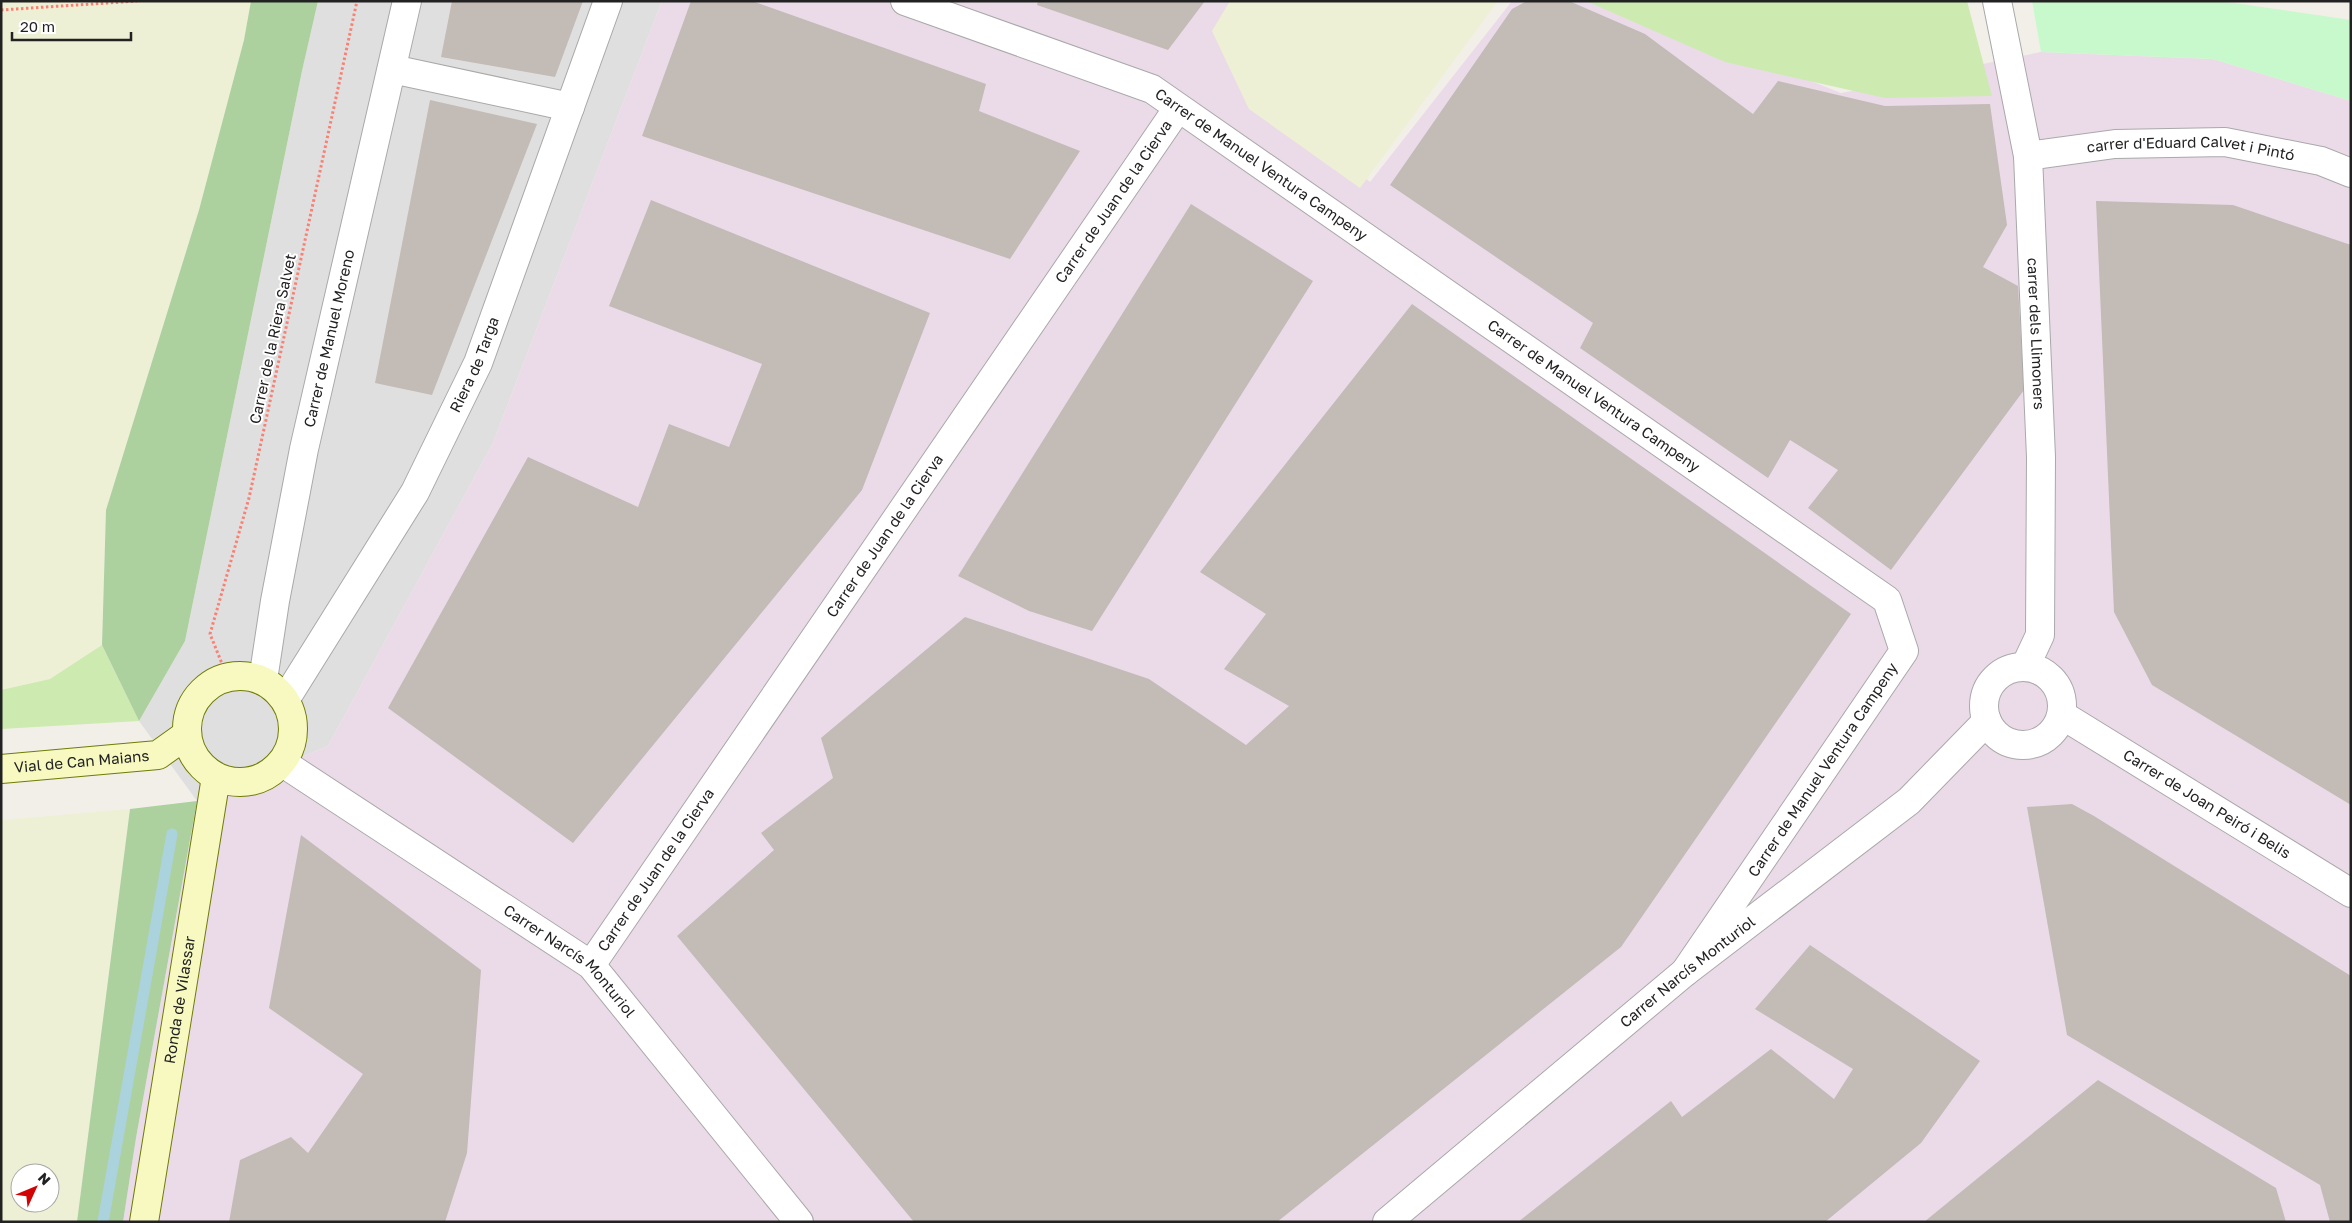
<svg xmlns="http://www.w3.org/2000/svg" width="2352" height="1223" viewBox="0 0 2352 1223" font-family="'Golos Text',sans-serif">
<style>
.residential{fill:#e0dfdf}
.industrial{fill:#ebdbe8}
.farmland{fill:#eef0d5;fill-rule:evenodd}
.grass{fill:#cdeab1}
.forest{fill:#add09f}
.park{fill:#c8f9cc}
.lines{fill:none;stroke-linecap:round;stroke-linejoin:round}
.stream{stroke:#abd3de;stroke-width:11}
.building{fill:#c3bbb5}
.street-casing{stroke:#a9a9a9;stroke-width:30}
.secondary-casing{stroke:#6f7b07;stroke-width:30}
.path{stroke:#f88074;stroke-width:3;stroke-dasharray:2.5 2.5;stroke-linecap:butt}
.street{stroke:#fff;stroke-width:28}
.secondary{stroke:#f7f9c0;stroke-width:28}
.labels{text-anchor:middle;stroke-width:4;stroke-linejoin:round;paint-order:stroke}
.street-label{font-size:15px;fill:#222;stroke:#fff}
</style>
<rect width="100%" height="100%" fill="#f2efe9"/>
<path class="residential" d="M 318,1 L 662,1 L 493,443 L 328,746 L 197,801 L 139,721 L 185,641 L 302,71 Z"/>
<path class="industrial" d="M 662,1 L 1244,1 L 1221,47 L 1370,182 L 1512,1 L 1612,1 L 1841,93 L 2041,52 L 2213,59 L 2351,101 L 2351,1222 L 123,1222 L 136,1138 L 197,801 L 328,746 L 493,443 Z"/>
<g class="farmland">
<path d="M 1,1 L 251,1 L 244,40 L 199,210 L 106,510 L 102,645 L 50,679 L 1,690 Z"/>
<path d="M 1230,1 L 1498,1 L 1360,188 L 1249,109 L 1212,31 Z"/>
<path d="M 130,809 L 77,1222 L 1,1222 L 1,820 ZM 20,1173 L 50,1173 L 50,1203 L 20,1203 Z"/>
</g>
<g class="grass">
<path d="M 1586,1 L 1967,1 L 1992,96 L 1885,98 L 1725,62 Z"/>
<path d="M 102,645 L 139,721 L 1,729 L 1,690 L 50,679 Z"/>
</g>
<g class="forest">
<path d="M 251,1 L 318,1 L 302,71 L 185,641 L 139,721 L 102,645 L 106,510 L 199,210 L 244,40 Z"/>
<path d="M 197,801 L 136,1138 L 123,1222 L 77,1222 L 130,809 Z"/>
</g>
<path class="park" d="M 2032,1 L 2220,1 L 2351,20 L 2351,101 L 2213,59 L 2041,52 Z"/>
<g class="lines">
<path class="stream" d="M 103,1222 L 172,834"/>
</g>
<g class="building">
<path d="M 452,1 L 583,1 L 555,77 L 441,57 Z"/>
<path d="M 691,1 L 752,1 L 986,84 L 979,111 L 1080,151 L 1010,259 L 642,136 Z"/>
<path d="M 1038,1 L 1205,1 L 1168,50 L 1037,5 Z"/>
<path d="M 1527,1 L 1569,1 L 1645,34 L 1753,114 L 1778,81 L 1885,106 L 1990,104 L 2007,225 L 1983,267 L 2018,286 L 2024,390 L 1891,570 L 1808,508 L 1838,470 L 1790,440 L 1768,478 L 1580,348 L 1593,323 L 1390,185 L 1512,9 Z"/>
<path d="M 430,100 L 537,124 L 432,395 L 375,383 Z"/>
<path d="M 651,200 L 930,313 L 862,490 L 573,843 L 388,708 L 528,457 L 638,507 L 669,424 L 729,447 L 762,364 L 609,306 Z"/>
<path d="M 2096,201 L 2233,205 L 2351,245 L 2351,805 L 2152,685 L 2114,612 Z"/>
<path d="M 1191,204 L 1313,281 L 1092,631 L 1029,611 L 958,576 Z"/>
<path d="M 1412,304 L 1851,614 L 1621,947 L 1277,1222 L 914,1222 L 677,936 L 774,850 L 761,833 L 833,778 L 821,738 L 965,617 L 1149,679 L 1246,745 L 1289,706 L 1224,669 L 1266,614 L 1200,572 Z"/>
<path d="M 2072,804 L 2094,816 L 2351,976 L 2351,1222 L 2330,1222 L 2320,1185 L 2067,1035 L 2027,807 Z"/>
<path d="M 301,835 L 481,970 L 467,1153 L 445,1222 L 229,1222 L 240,1160 L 291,1137 L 308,1153 L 363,1074 L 269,1008 Z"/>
<path d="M 1810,945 L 1980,1061 L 1921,1143 L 1825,1222 L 1518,1222 L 1671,1101 L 1682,1117 L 1771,1049 L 1834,1099 L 1853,1069 L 1755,1009 Z"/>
<path d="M 2098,1080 L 2276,1188 L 2286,1222 L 1924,1222 Z"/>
</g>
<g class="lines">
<defs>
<g id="street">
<path id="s1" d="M 905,1 L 1152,89 L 1887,600 L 1904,651 L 1685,972"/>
<path id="s2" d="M 1997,1 L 2028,156 L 2041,457 L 2040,635 L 2025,667"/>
<path d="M 392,69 L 570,107"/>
<path id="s3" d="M 2028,156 L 2115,144 L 2225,142 L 2321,161 L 2351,173"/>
<circle cx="2023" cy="706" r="39"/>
<path id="s4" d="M 263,680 L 275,601 L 304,449 L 407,1"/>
<path id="s5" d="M 285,700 L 415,492 L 478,363 L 608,1"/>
<path id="s6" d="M 2062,715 L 2351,893"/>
<path id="s7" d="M 284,761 L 292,769 L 591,965 L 799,1222"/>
<path id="s8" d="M 591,965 L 1178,108"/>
<path id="s9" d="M 1387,1222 L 1685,972 L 1909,801 L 1987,721"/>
</g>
<g id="secondary">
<circle cx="240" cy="729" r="53"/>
<path id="s10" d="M 1,769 L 158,755 L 186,735"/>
<path id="s11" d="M 144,1222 L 216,777"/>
</g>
</defs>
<use href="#street" class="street-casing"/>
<use href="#secondary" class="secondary-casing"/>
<g class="path">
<path d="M 1,10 L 137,1"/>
<path d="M 227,676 L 210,634 L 249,498 L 357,1"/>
</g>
<use href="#street" class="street"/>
<use href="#secondary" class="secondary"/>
</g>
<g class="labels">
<g class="street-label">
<text dy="5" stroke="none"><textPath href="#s3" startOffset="164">carrer d'Eduard Calvet i Pintó</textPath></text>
<text dy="5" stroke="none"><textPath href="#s1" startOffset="395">Carrer de Manuel Ventura Campeny</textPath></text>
<text dy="5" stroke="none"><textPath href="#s8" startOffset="925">Carrer de Juan de la Cierva</textPath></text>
<text dy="5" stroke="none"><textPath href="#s2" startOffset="336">carrer dels Llimoners</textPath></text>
<text transform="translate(273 339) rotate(-78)" y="5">Carrer de la Riera Salvet</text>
<text dy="5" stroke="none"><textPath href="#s4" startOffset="348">Carrer de Manuel Moreno</textPath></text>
<text dy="5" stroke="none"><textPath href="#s5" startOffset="386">Riera de Targa</textPath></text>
<text dy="5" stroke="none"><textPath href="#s1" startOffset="800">Carrer de Manuel Ventura Campeny</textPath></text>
<text dy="5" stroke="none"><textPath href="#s8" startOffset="520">Carrer de Juan de la Cierva</textPath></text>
<text dy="5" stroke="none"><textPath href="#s10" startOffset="81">Vial de Can Maians</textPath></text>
<text transform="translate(1823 770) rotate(-56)" y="5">Carrer de Manuel Ventura Campeny</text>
<text dy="5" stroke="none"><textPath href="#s6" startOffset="170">Carrer de Joan Peiró i Belis</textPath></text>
<text dy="5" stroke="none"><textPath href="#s8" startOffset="115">Carrer de Juan de la Cierva</textPath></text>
<text dy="5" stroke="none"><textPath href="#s7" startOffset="350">Carrer Narcís Monturiol</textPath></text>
<text dy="5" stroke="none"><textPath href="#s9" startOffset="391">Carrer Narcís Monturiol</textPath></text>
<text dy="5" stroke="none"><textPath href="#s11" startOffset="225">Ronda de Vilassar</textPath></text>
</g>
</g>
<rect width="2352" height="1223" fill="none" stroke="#222222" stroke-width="5"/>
<g transform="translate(35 1188) rotate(46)"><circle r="24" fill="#ffffff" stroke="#a7a7a7"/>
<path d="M0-4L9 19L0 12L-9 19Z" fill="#d10304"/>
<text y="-8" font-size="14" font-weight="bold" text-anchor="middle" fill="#222222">N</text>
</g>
<path d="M12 32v8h119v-8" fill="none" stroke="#222222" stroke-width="2.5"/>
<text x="20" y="32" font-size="15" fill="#222222" stroke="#ffffff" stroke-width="4" paint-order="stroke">20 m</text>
</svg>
